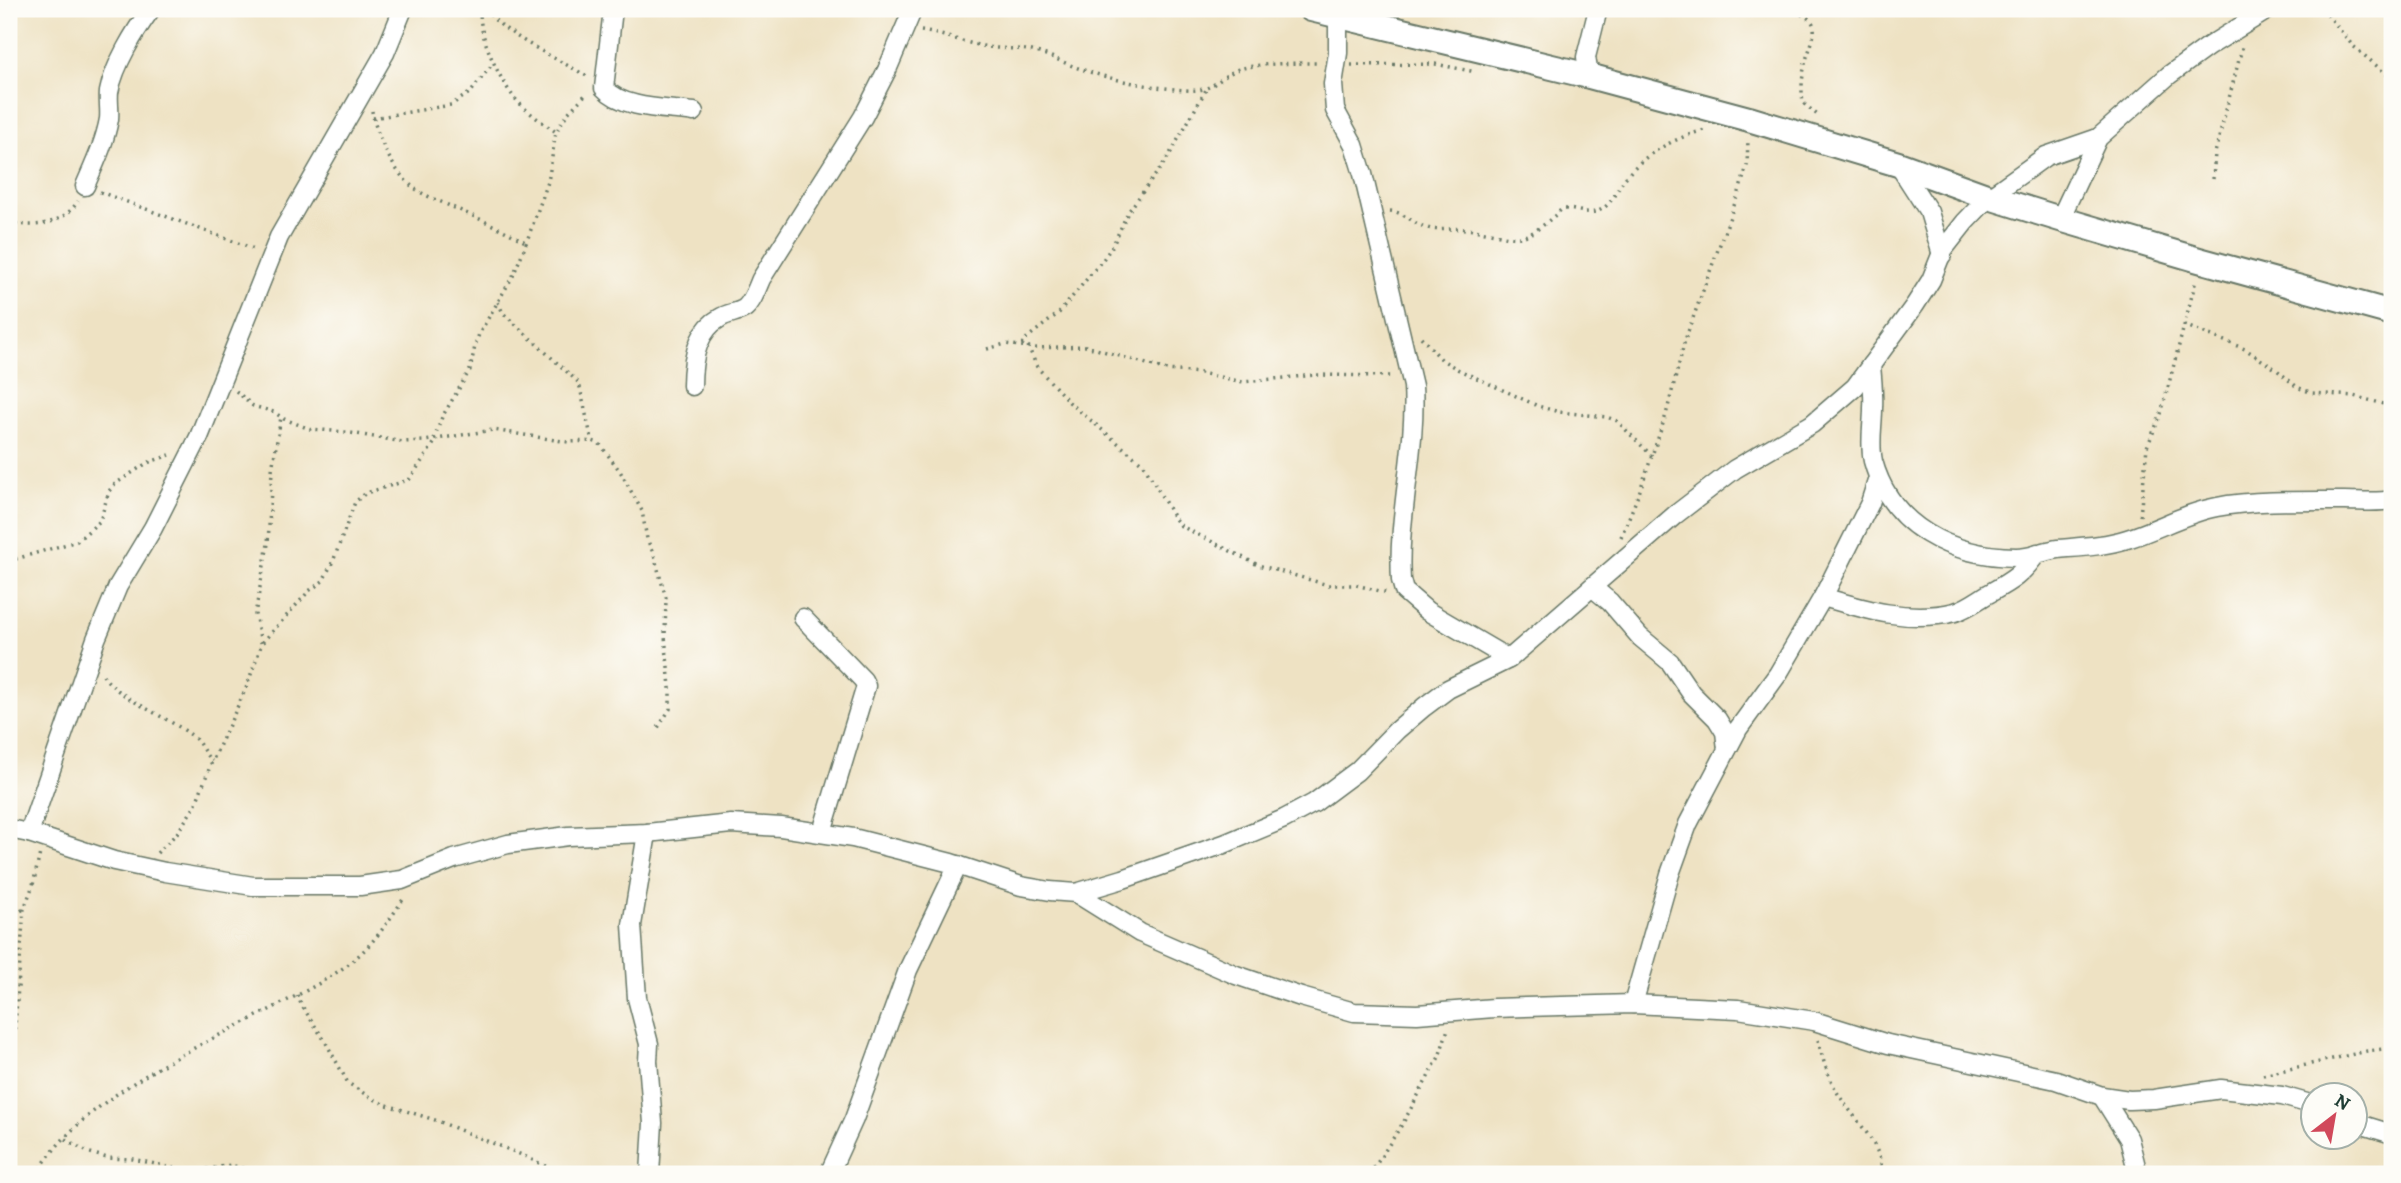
<svg xmlns="http://www.w3.org/2000/svg" width="2401" height="1183" viewBox="0 0 2401 1183" font-family="Alegreya,serif">
<style>
.lines{fill:none;stroke-linecap:round;stroke-linejoin:round}
.street-casing{stroke:#677766;stroke-width:21}
.secondary-casing{stroke:#677766;stroke-width:28}
.path{stroke:#677766;stroke-width:3.5;stroke-dasharray:2 5;stroke-linecap:butt}
.street{stroke:#fff;stroke-width:18}
.secondary{stroke:#fff;stroke-width:24}
</style>
<rect width="100%" height="100%" fill="#fdfcf7"/>
<filter id="ink" filterUnits="userSpaceOnUse"><feTurbulence type="fractalNoise" baseFrequency=".0143" numOctaves="2"/><feDisplacementMap in="SourceGraphic" scale="14" xChannelSelector="R" yChannelSelector="G"/><feConvolveMatrix kernelMatrix="1 2 1 2 8 2 1 2 1" color-interpolation-filters="sRGB"/></filter>
<filter id="wash" filterUnits="userSpaceOnUse"><feTurbulence type="fractalNoise" baseFrequency=".00686" numOctaves="4" result="noise"/><feDisplacementMap in="SourceGraphic" scale="28" xChannelSelector="R" yChannelSelector="G"/><feGaussianBlur stdDeviation="1.57" result="paint"/><feColorMatrix in="noise" values="0 0 0 0 0 0 0 0 0 0 0 0 0 0 0 0 0 1.4 0 .05"/><feComposite in="paint" operator="in"/></filter>
<g filter="url(#wash)">
<rect width="100%" height="100%" fill="#eee2c3"/>
</g>
<g filter="url(#ink)">
<g class="lines">
<defs>
<g id="street">
<path d="M 613,9 L 604,88 C 624,110 667,108 694,112"/>
<path d="M 1338,16 L 1338,53 L 1333,84 L 1335,110 L 1354,145 L 1363,174 L 1413,386 C 1417,449 1397,516 1401,580 L 1404,591 L 1427,611 L 1509,659"/>
<path d="M 1589,76 L 1586,57 L 1598,9"/>
<path d="M 1898,164 L 1929,212 L 1942,255"/>
<path d="M 85,186 C 94,165 105,142 109,119 C 110,110 108,101 109,92 C 114,65 135,31 151,9"/>
<path d="M 2060,219 L 2098,138 L 2169,75 L 2209,46 L 2269,9"/>
<path d="M 1871,365 C 1872,379 1874,394 1873,408 C 1873,426 1869,443 1873,461 C 1891,527 1951,556 2016,557 C 2030,557 2044,551 2058,549 C 2081,547 2105,546 2127,539 C 2157,530 2185,513 2217,507 C 2253,500 2306,501 2344,501 C 2360,501 2377,503 2392,500"/>
<path d="M 692,386 C 692,361 696,331 720,318 C 727,313 738,313 745,308 C 753,301 757,288 761,279 L 863,117 L 887,70 L 913,9"/>
<path d="M 1592,587 L 1610,602 L 1640,637 L 1670,662 L 1691,693 L 1717,719 L 1725,732 L 1727,749"/>
<path d="M 1823,597 C 1866,610 1909,623 1955,612 C 1966,609 1978,600 1988,594 C 2011,581 2021,576 2037,553"/>
<path d="M 803,618 L 863,680 L 866,686 L 822,832"/>
<path d="M 9,829 L 29,833 L 114,861 L 165,872 L 253,886 L 360,886 L 402,880 L 454,859 L 508,844 L 568,836 L 647,833 L 731,824 L 781,827 L 853,838 L 951,863 L 1021,886 L 1050,891 L 1076,893 L 1123,879 L 1224,844 L 1284,819 L 1314,803 L 1357,771 L 1397,730 L 1424,707 L 1448,689 L 1509,659 L 1675,515 L 1735,469 L 1812,424 L 1855,387 L 1915,305 L 1931,280 L 1943,250 L 1965,222 L 1989,197 L 2046,156 L 2098,138"/>
<path d="M 29,833 L 96,639 L 118,586 L 153,528 L 199,437 L 279,237 L 385,53 L 403,9"/>
<path d="M 647,833 L 632,925 L 637,998 L 649,1044 L 648,1061 L 653,1123 L 650,1174"/>
<path d="M 1076,893 L 1140,933 L 1236,975 L 1301,997 L 1354,1012 L 1417,1014 L 1494,1008 L 1633,1004 L 1738,1009 L 1814,1021 L 1888,1044 L 2056,1080 L 2102,1096 L 2129,1100 L 2154,1099 L 2221,1089 L 2282,1096 L 2314,1105"/>
<path d="M 1633,1004 L 1670,874 L 1688,824 L 1738,729 L 1778,674 L 1823,597 L 1870,503 L 1878,478"/>
<path d="M 2102,1096 L 2129,1139 L 2138,1174"/>
<path d="M 2356,1123 L 2392,1134"/>
<path d="M 829,1174 L 854,1119 L 908,970 L 958,865"/>
</g>
<path id="secondary" d="M 1311,9 L 1589,76 L 1749,119 L 1898,164 L 1989,197 L 2060,219 L 2199,260 L 2392,313"/>
</defs>
<use href="#street" class="street-casing"/>
<use href="#secondary" class="secondary-casing"/>
<g class="path">
<path d="M 481,9 C 476,31 499,78 513,96 C 524,110 542,122 556,132"/>
<path d="M 486,9 C 501,34 561,60 588,77"/>
<path d="M 1788,9 C 1795,12 1807,15 1812,22 C 1819,32 1807,53 1805,64 C 1802,77 1801,90 1803,103 L 1820,117"/>
<path d="M 2323,9 L 2352,45 L 2392,79"/>
<path d="M 921,31 C 942,34 962,42 983,46 C 1001,50 1019,47 1036,52 C 1052,56 1066,64 1081,69 C 1111,80 1154,88 1186,90 C 1212,92 1215,81 1234,71 C 1250,63 1300,63 1319,63"/>
<path d="M 1351,65 L 1435,64 L 1476,72"/>
<path d="M 372,111 C 376,135 393,172 413,187 C 424,196 440,201 452,207 C 478,218 503,229 527,243"/>
<path d="M 373,118 L 451,105 L 471,92 L 493,63"/>
<path d="M 2213,179 L 2215,153 L 2243,44"/>
<path d="M 100,192 L 257,250"/>
<path d="M 1390,211 C 1404,212 1413,224 1428,228 C 1439,232 1453,227 1465,229 C 1520,235 1515,252 1562,209 C 1573,208 1585,214 1595,212 C 1612,208 1617,187 1627,176 C 1645,153 1677,137 1705,130"/>
<path d="M 9,222 C 34,229 64,224 78,201"/>
<path d="M 498,302 L 503,313 L 579,383 L 592,441"/>
<path d="M 2184,325 L 2245,349 L 2277,370 L 2297,387 L 2312,393 L 2353,396 L 2392,406"/>
<path d="M 1421,337 L 1442,360 L 1459,370 L 1538,406 L 1559,412 L 1607,417 L 1617,421 L 1652,456"/>
<path d="M 1022,345 L 1027,338 L 1059,313 L 1104,258 L 1113,245 L 1128,212 L 1167,159 L 1207,88"/>
<path d="M 1028,346 L 1037,367 L 1069,402 L 1144,465 L 1174,518 L 1181,526 L 1258,565 L 1328,585 L 1356,585 L 1388,593"/>
<path d="M 987,349 L 1005,344 L 1036,348 L 1086,346 L 1167,370 L 1201,373 L 1243,382 L 1315,375 L 1392,376"/>
<path d="M 236,391 L 253,406 L 274,412 L 284,419 L 310,429 L 345,432 L 403,442 L 424,441 L 493,430 L 568,442 L 592,441 L 599,443 L 620,471 L 642,511 L 647,539 L 654,555 L 666,598 L 665,636 L 670,687 L 670,709 L 656,731"/>
<path d="M 434,439 L 442,417 L 470,370 L 475,346 L 479,334 L 513,276 L 524,249 L 548,182 L 556,132 L 567,114 L 588,92"/>
<path d="M 2140,516 L 2147,447 L 2161,414 L 2196,280"/>
<path d="M 1621,537 L 1639,493 L 1666,415 L 1685,340 L 1739,192 L 1747,166 L 1748,139"/>
<path d="M 9,561 L 77,541 L 100,521 L 109,491 L 115,484 L 147,463 L 170,455"/>
<path d="M 261,643 L 255,614 L 268,544 L 272,470 L 281,417"/>
<path d="M 103,675 C 117,698 168,717 191,735 C 201,742 203,753 212,761"/>
<path d="M 157,853 L 177,833 L 195,806 L 211,764 L 247,686 L 262,643 L 309,591 L 323,581 L 334,559 L 355,502 L 366,493 L 409,480 L 437,439"/>
<path d="M 9,918 L 24,909"/>
<path d="M 297,995 L 302,1006 L 325,1041 L 348,1083 L 368,1096 L 384,1104 L 435,1120 L 522,1155 L 552,1169 L 553,1174"/>
<path d="M 1818,1040 C 1822,1058 1828,1076 1837,1092 C 1851,1116 1885,1146 1881,1174"/>
<path d="M 2263,1075 L 2367,1051 L 2392,1048"/>
<path d="M 9,1078 L 13,1052 L 24,909 L 33,885 L 40,853"/>
<path d="M 66,1139 L 87,1152 L 107,1158 L 133,1159 L 192,1172 L 230,1165 L 267,1174"/>
<path d="M 37,1174 C 81,1098 195,1048 271,1009 C 301,993 332,979 358,956 C 377,939 390,919 404,898"/>
<path d="M 1370,1174 L 1403,1123 L 1439,1057 L 1448,1029"/>
</g>
<use href="#street" class="street"/>
<use href="#secondary" class="secondary"/>
</g>
</g>
<rect width="2401" height="1183" fill="none" stroke="#fdfcf7" stroke-width="35"/>
<g transform="translate(2334 1116) rotate(31)"><circle r="33" fill="#fdfcf7" stroke="#a4b0a9" stroke-width="2"/>
<path d="M0-5L12 26L0 18L-12 26Z" fill="#d1495b"/>
<text y="-10" font-size="19" font-weight="bold" text-anchor="middle" fill="#1f3d34">N</text>
</g>
</svg>
